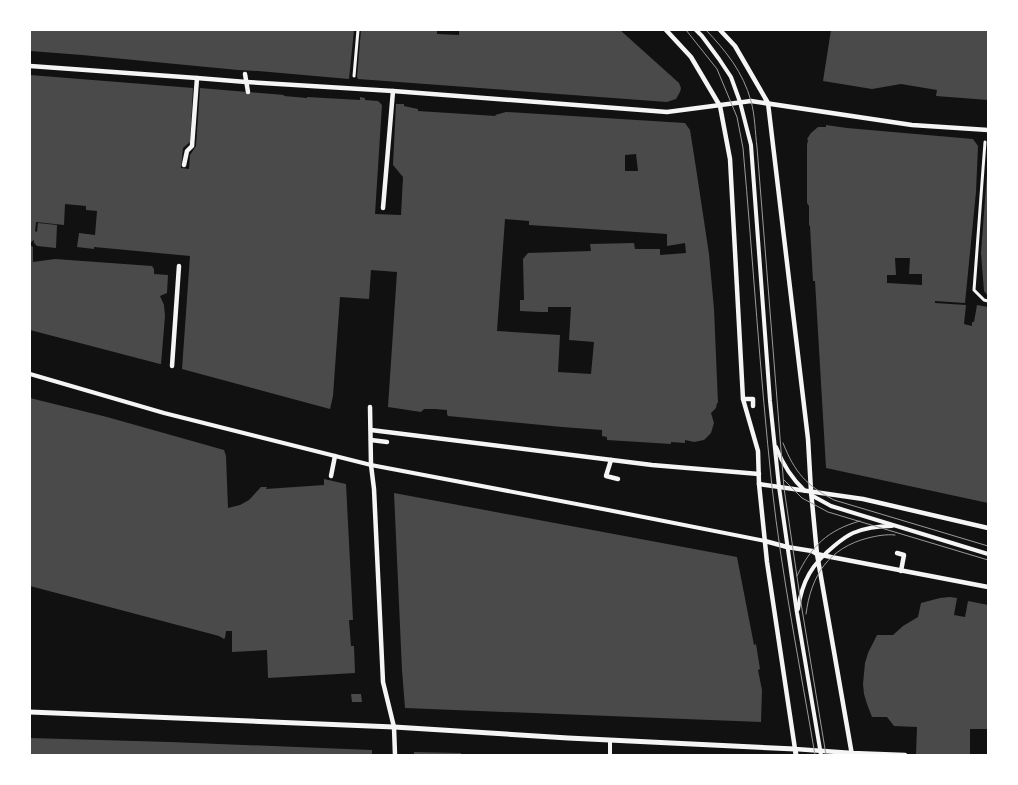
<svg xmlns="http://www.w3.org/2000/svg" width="1018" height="785" viewBox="0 0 1018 785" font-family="'Public Sans',sans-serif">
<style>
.building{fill:#4a4a4a;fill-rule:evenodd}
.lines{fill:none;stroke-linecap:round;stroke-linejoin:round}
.path{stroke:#f5f5f5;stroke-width:3}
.service{stroke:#f5f5f5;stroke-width:4}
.pedestrian{stroke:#f5f5f5;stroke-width:4.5}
.minor{stroke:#f5f5f5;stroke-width:5}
.tram{stroke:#9a9a9a;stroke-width:1}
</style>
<rect width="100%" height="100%" fill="#111"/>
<g class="building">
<path d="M 30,30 L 354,30 L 349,79 L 258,71 L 239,70 L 238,70 L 82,55 L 30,51 Z"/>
<path d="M 361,30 L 437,30 L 437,34 L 459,35 L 459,30 L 620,30 L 679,83 L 681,88 L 680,92 L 676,99 L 667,102 L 358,79 L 357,77 Z"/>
<path d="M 831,30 L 988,30 L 988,100 L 936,96 L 937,90 L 901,84 L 872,89 L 823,81 Z"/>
<path d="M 30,75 L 193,88 L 190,142 L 183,148 L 181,168 L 189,169 L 190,155 L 196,146 L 200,88 L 284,95 L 284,96 L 307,98 L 307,97 L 360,100 L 360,97 L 365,98 L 365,100 L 378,101 L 382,105 L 375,214 L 401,215 L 403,177 L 393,165 L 396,104 L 404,104 L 404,106 L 418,109 L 418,111 L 496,116 L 495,115 L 506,112 L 685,123 L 690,130 L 696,168 L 709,254 L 714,309 L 718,403 L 717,403 L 716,408 L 711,413 L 714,423 L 711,433 L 704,440 L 694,442 L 685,440 L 685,443 L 671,442 L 671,444 L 607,440 L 607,437 L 602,436 L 602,430 L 562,427 L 448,416 L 447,414 L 447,410 L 435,409 L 424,409 L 421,412 L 388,407 L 397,272 L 371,270 L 369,299 L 340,297 L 333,396 L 330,409 L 182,369 L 190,256 L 94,247 L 94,249 L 77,247 L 79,233 L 95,235 L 97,211 L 86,210 L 86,206 L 65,204 L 64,225 L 36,222 L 35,231 L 37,232 L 38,223 L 57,225 L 56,248 L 37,246 L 34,243 L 34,240 L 30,243 ZM 636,154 L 638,171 L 625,171 L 625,155 ZM 505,219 L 529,221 L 529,225 L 667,234 L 667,246 L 685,243 L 686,253 L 660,255 L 660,249 L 635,249 L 634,243 L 590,244 L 591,251 L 528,253 L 523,259 L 524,300 L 520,300 L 520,311 L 540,312 L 548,312 L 548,307 L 571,307 L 569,340 L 594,342 L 591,374 L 558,372 L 560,335 L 497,331 Z"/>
<path d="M 826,125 L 847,128 L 973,139 L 978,146 L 976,192 L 965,303 L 935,301 L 935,303 L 966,305 L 964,324 L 972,326 L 972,322 L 974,322 L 977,305 L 988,307 L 988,503 L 826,468 L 815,281 L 813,281 L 810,226 L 809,225 L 809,206 L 807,203 L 807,145 L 808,140 L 807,139 L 811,133 L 818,127 L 826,127 ZM 895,258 L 910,258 L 909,274 L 922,274 L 922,285 L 887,283 L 887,275 L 896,275 Z"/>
<path d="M 987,173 L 988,173 L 988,296 L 984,291 L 981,253 Z"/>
<path d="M 30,245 L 33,247 L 33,262 L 55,259 L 152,266 L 154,269 L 154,274 L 168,275 L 167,293 L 160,296 L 164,305 L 165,316 L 161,364 L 160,364 L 30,330 Z"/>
<path d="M 30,398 L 107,417 L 224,450 L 226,456 L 228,508 L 240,505 L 249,500 L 261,487 L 267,487 L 266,489 L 324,485 L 324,479 L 346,484 L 353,620 L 349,620 L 351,646 L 354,646 L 355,673 L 268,678 L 267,650 L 232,652 L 232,631 L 226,631 L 225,638 L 224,639 L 219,636 L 30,586 Z"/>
<path d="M 394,493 L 737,557 L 754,645 L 756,644 L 760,669 L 758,670 L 762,690 L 761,722 L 405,708 L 402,670 Z"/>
<path d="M 950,597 L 957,598 L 954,615 L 965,617 L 968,601 L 988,605 L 988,729 L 970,729 L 970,755 L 916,755 L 917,727 L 894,726 L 887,717 L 872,717 L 867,704 L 864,694 L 863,684 L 865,663 L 868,653 L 877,635 L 893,635 L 903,626 L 918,617 L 921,603 L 940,598 Z"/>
<path d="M 351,694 L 361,694 L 362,702 L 352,702 Z"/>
<path d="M 30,738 L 170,742 L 372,750 L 372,755 L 30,755 Z"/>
<path d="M 414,752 L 461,753 L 461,755 L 414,755 Z"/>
</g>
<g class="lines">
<g class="path">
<path d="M 354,76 L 358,30"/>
<path d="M 985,142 L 974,290 L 984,300 L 988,301"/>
</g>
<g class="service">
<path d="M 696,30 L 702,36 L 719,59 L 731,77 L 740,102 L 751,145 L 770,401 L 779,487 L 797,613 L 821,755"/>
<path d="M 30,374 L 164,413 L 371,465 L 608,510 L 765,541"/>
<path d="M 776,447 C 783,465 791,478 805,491"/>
<path d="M 811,495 L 831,506 L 988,554"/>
<path d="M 798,609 C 802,581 812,564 834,546 C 840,541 846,536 853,533 C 865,528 879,526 892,526"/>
<path d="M 610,755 L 610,740"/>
</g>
<g class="pedestrian">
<path d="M 666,30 L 691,57 L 720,106 L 730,159 L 743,399 L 758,451 L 759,484 L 767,562 L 795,749 L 852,753 L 905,755"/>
<path d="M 720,30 L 735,46 L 768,103 L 808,439 L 811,491 L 817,554 L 852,755"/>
<path d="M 30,66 L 197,78 L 246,82 L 393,91 L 667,112 L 751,101 L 912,125 L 988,130"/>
<path d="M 245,74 L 248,92"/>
<path d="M 184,165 L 187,151 L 192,146 L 197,78"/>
<path d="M 383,208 L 393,91"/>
<path d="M 172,366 L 179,266"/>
<path d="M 743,399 L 753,399 L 753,406"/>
<path d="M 370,407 L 371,465 L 374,489 L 383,682 L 394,727 L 395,755"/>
<path d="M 371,430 L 652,465 L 759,474"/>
<path d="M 371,440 L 387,442"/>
<path d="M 611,460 L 606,476 L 618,479"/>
<path d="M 331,476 L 335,456"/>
<path d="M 759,484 L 863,499 L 988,528"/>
<path d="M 765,541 L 787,547 L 812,551 L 817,554 L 831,557 L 988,587"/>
<path d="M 897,553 L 904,555 L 901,571"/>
</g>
<path class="minor" d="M 30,712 L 394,727 L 568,738 L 795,749 L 796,755"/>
<g class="tram">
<path d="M 686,30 L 717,69 L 737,117 L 743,148 C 753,261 760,374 772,487 C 782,577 800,666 815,755"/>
<path d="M 706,30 C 726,51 743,72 751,101 C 755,115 755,132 757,147 L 784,488 L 800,597 L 826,755"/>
<path d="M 783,443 C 795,473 806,485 834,500 L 988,546"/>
<path d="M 784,480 L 802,498 L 828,512 L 988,560"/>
<path d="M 797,576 C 811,546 828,530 860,521"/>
<path d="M 806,614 C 811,575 829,548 868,538 C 876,536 886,534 895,535"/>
</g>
</g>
<rect width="1018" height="785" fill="none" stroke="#ffffff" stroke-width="62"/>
</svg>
